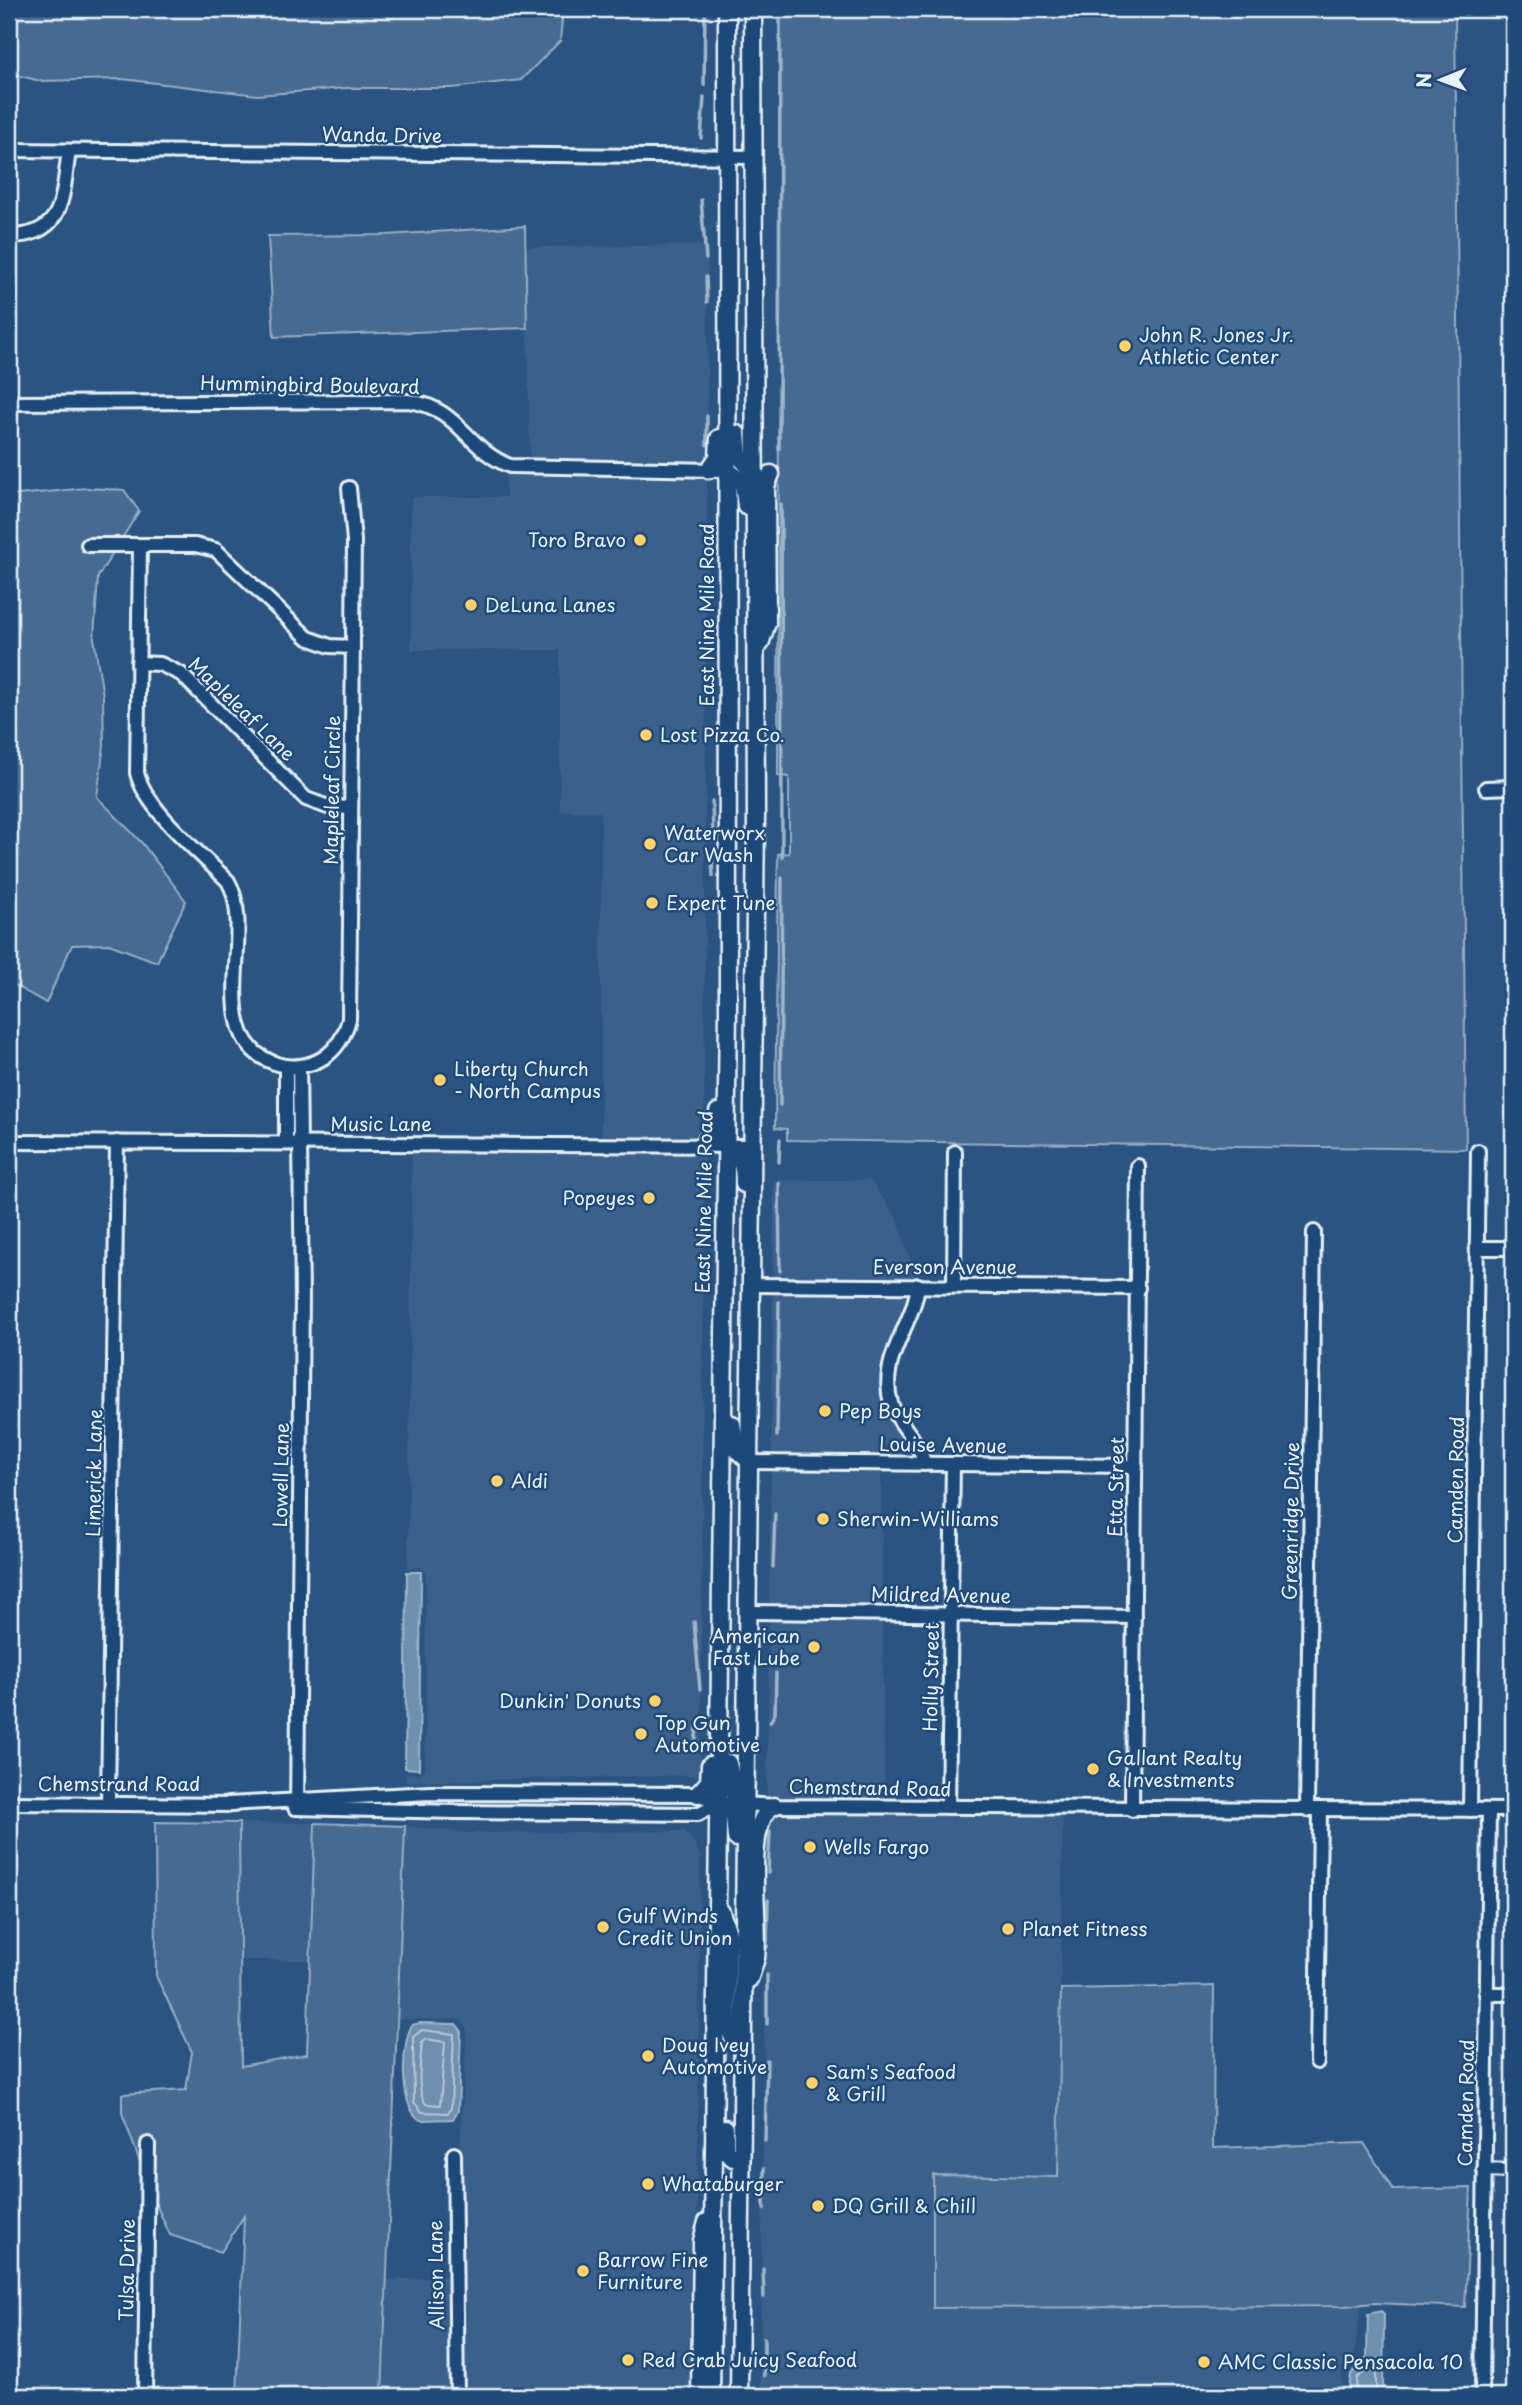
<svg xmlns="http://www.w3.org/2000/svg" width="1522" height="2405" viewBox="0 0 1522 2405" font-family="'Playpen Sans',sans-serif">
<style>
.built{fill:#3a608b}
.green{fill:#476b93;stroke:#98aec6;stroke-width:2}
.water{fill:#708ead;stroke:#a0b6cb;stroke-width:2}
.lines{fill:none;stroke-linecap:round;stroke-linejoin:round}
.shore{stroke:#b8c9da;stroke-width:2}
.stream{stroke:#a0b6cb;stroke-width:3.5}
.minor-casing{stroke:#e8f1f8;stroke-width:18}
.major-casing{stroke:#e8f1f8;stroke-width:21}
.minor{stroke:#1f4a7a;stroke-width:12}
.major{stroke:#1f4a7a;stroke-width:16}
.poi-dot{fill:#ffd166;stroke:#1f4a7a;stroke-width:2.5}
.labels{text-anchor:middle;stroke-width:5;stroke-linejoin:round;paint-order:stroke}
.street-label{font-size:19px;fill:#e8f1f8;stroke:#1f4a7a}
.poi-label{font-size:19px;fill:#e8f1f8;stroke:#1f4a7a;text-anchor:start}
</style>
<rect width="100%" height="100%" fill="#2b5482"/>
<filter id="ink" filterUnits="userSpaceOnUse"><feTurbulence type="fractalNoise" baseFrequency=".0143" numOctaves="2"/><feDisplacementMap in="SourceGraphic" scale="14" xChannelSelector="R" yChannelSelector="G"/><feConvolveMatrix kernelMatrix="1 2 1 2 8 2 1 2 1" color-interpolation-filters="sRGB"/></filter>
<g filter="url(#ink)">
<g class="built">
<path d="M 708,245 L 707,464 L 530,463 L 526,247 Z"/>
<path d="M 506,470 L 524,474 L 707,475 L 704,1140 L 601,1139 L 601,812 L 560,811 L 560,650 L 411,650 L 411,497 L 506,497 Z"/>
<path d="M 412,1149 L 601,1155 L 601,1150 L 704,1151 L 701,1775 L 406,1782 L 406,1773 L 419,1774 L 425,1769 L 426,1572 L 420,1567 L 408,1568 Z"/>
<path d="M 774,1180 L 870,1180 L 898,1220 L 916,1280 L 773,1279 Z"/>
<path d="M 773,1290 L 911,1291 L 889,1342 L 882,1372 L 885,1406 L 892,1422 L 910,1447 L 881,1445 L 880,1458 L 771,1457 Z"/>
<path d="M 771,1468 L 881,1469 L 882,1608 L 769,1606 Z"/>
<path d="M 769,1617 L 882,1619 L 885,1799 L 767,1799 Z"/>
<path d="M 767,1810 L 1063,1815 L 1058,2177 L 933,2308 L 1361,2305 L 1355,2351 L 1351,2363 L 1342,2367 L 1342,2396 L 760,2396 Z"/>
<path d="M 239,1823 L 315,1823 L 310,1960 L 240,1960 Z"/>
<path d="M 405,1826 L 468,1833 L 685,1831 L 695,1844 L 700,1856 L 696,2396 L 463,2396 L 460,2148 L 467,2030 L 462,2020 L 395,2019 Z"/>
<path d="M 449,2276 L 450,2396 L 382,2396 L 387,2280 Z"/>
</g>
<g class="green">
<path d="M 9,9 L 563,9 L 560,41 L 521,80 L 452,88 L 346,88 L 257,95 L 122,79 L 40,81 L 9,73 Z"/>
<path d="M 780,9 L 1455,9 L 1466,1149 L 787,1140 L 787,1129 L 775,1128 L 778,854 L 789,853 L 789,777 L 778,776 Z"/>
<path d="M 525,226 L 527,328 L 274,337 L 268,236 L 387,235 Z"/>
<path d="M 86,488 L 124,490 L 139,511 L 121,540 L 82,540 L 82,551 L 114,551 L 98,577 L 94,638 L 103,696 L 104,745 L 97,797 L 142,843 L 186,901 L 157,962 L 109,944 L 72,945 L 46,1003 L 9,982 L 9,496 Z"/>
<path d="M 155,1822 L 239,1823 L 241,2066 L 307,2054 L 315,1823 L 405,1826 L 382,2396 L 237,2396 L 244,2216 L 221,2252 L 170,2235 L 153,2198 L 154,2139 L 141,2139 L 141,2165 L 122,2113 L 122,2094 L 186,2090 L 192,2052 L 156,1976 Z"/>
<path d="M 1214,1986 L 1213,2148 L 1364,2143 L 1393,2190 L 1471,2188 L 1465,2307 L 1374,2303 L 1345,2306 L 933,2308 L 933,2175 L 1058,2177 L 1061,1989 Z"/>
</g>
<g class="water">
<path d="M 407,1572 L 421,1572 L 419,1769 L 405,1768 Z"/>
<path d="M 420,2023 L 456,2024 L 461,2030 L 458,2111 L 453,2119 L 420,2120 C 399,2108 401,2044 412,2025 Z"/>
<path d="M 1381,2311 L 1384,2314 L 1383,2396 L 1348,2396 L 1351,2374 L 1367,2357 L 1368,2314 Z"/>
</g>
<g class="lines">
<g class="shore">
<path d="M 422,2030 L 454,2034 L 451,2108 L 448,2113 L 422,2112 L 414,2102 L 413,2037 Z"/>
<path d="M 426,2039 L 445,2042 L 440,2105 L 426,2104 C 415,2090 421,2059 422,2042 Z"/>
<path d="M 1355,2396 L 1357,2378 L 1373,2365 L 1376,2368 L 1376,2396"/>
</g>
<g class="stream">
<path d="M 704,85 L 705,9"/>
<path d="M 701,138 L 704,97"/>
<path d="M 701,200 L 706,259"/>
<path d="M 706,277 L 707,302"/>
<path d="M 707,445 L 707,416"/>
<path d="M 779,449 L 780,9"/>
<path d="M 781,504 L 782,857"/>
<path d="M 712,801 L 713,830"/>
<path d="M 712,858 L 713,876"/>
<path d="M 780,1105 L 782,878"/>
<path d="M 779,1162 L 780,1139"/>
<path d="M 779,1183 L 780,1271"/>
<path d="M 777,1436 L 779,1302"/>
<path d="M 773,1567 L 775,1514"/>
<path d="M 694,1622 L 700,1689"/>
<path d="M 770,1722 L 775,1713 L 776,1673"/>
<path d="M 695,1746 L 697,1728"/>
<path d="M 768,1873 L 770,1831"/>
<path d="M 767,1947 L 768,1900"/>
<path d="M 767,1975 L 767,2024"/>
<path d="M 765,2141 L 767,2060"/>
<path d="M 764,2209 L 764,2169"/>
<path d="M 763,2269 L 764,2297"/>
<path d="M 764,2338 L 764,2376"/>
</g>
<defs>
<g id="minor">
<path d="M 9,150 L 754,157"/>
<path d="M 9,236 C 66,236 62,195 69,151"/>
<path d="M 9,403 L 408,401 C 459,407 466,449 510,466 L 717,470"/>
<path d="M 88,545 L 195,545 L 216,550 L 308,638 L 330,646 L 353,647"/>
<path d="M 140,545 L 137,773 C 146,810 200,853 228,881 C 258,933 201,1040 277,1064 C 292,1069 310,1066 323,1058 C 337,1049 345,1035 349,1019 L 354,541 L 349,488"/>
<path d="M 138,663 L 160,664 L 181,674 L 306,799 L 328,807 L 351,808"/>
<path d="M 1486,788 L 1513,787"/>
<path d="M 9,1142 L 753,1146"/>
<path d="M 286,1143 L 286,1066"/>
<path d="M 1477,1248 L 1513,1248"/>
<path d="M 752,1285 L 1138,1288"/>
<path d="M 918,1285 C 913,1328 878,1357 891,1403 C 898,1426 921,1441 924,1464"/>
<path d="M 954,1286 L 955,1152"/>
<path d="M 750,1462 L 1136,1466"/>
<path d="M 748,1612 L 1134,1617"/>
<path d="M 9,1803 L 234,1805"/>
<path d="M 108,1803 L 117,1142"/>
<path d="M 228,1804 L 430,1793 L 698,1794 L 718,1803 L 780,1806 L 1513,1810"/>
<path d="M 948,1807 L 953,1464"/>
<path d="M 295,1808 L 455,1812 L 698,1814 L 718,1803"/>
<path d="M 297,1808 L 302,1297 L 299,1066"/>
<path d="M 1132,1810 L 1138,1166"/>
<path d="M 1307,1810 L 1314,1232"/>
<path d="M 1470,1810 L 1478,1151"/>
<path d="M 1486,1994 L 1513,1994"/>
<path d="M 1317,2062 L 1320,1810"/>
<path d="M 454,2154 L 457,2396"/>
<path d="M 1484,2170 L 1513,2171"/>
<path d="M 145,2396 L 148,2144"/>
<path d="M 1482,2396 L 1489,1810"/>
</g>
<g id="major">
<path d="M 737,434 L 739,456 L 755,474"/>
<path d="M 709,470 L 718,457 L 719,438"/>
<path d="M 728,471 L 743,482 L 746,506"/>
<path d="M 760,644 L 767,623 L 766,486 L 771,474"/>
<path d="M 702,1145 L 718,1128 L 718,1112"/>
<path d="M 726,1146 C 742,1156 744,1165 744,1184"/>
<path d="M 732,1424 L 736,1449 L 750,1462"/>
<path d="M 728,1763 L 734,1794 L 746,1803"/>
<path d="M 698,1794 L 709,1782 L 710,1765"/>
<path d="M 718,1803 L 734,1816 L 736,1838"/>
<path d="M 721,1912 L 728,1933 L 727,2022 L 734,2041"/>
<path d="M 749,1979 C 752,1972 754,1965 756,1958 C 761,1925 742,1820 774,1806"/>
<path d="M 725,2128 L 725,2150 L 733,2158"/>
<path d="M 700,2396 L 702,2241 L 707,2222"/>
<path d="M 711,2396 L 728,1009 L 727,9"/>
<path d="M 739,2396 L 756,816 L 753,9"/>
</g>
</defs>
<use href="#minor" class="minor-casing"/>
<use href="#major" class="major-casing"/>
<use href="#minor" class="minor"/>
<use href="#major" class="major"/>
</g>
</g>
<g class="poi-dot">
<circle cx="1125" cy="346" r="7"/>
<circle cx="640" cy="540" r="7"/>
<circle cx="471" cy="605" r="7"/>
<circle cx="646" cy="735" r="7"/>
<circle cx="650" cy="844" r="7"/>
<circle cx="652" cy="903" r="7"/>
<circle cx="440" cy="1080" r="7"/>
<circle cx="649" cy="1198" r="7"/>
<circle cx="825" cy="1411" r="7"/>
<circle cx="497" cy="1481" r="7"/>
<circle cx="823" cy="1519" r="7"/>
<circle cx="814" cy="1647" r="7"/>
<circle cx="655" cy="1701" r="7"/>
<circle cx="641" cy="1734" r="7"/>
<circle cx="1093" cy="1769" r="7"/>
<circle cx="810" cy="1847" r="7"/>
<circle cx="603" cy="1927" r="7"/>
<circle cx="1008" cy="1929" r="7"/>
<circle cx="648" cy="2056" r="7"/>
<circle cx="812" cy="2083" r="7"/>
<circle cx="648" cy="2184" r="7"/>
<circle cx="818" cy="2206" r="7"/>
<circle cx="583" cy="2271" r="7"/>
<circle cx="628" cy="2360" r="7"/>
<circle cx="1204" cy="2362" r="7"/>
</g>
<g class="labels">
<g class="street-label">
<text transform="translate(382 135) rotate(1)" y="7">Wanda Drive</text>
<text transform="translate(310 385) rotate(1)" y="7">Hummingbird Boulevard</text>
<text transform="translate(707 615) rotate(-90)" y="7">East Nine Mile Road</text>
<text transform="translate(242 709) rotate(44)" y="7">Mapleleaf Lane</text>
<text transform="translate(332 790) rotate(-89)" y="7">Mapleleaf Circle</text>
<text x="381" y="1131">Music Lane</text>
<text transform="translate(704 1202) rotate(-89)" y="7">East Nine Mile Road</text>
<text x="945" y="1274">Everson Avenue</text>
<text transform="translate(943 1445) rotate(1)" y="7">Louise Avenue</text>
<text transform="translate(94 1473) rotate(-89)" y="7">Limerick Lane</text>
<text transform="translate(281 1475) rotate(-89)" y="7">Lowell Lane</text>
<text transform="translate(1456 1480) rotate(-89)" y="7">Camden Road</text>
<text transform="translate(1116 1487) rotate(-89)" y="7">Etta Street</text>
<text transform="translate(1291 1521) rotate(-89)" y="7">Greenridge Drive</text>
<text transform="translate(941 1595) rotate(1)" y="7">Mildred Avenue</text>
<text transform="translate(931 1677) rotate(-89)" y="7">Holly Street</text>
<text x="119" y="1791">Chemstrand Road</text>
<text transform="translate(870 1788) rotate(1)" y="7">Chemstrand Road</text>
<text transform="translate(1466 2103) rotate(-89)" y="7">Camden Road</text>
<text transform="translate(127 2270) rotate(-89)" y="7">Tulsa Drive</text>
<text transform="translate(436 2275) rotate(-91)" y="7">Allison Lane</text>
</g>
<g class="poi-label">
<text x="1139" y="342">John R. Jones Jr.<tspan x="1139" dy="22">Athletic Center</tspan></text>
<text x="626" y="547" text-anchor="end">Toro Bravo</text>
<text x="485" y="612">DeLuna Lanes</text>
<text x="660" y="742">Lost Pizza Co.</text>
<text x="664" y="840">Waterworx<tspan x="664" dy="22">Car Wash</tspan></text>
<text x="666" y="910">Expert Tune</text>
<text x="454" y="1076">Liberty Church<tspan x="454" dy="22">- North Campus</tspan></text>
<text x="635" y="1205" text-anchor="end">Popeyes</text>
<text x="839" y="1418">Pep Boys</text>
<text x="511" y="1488">Aldi</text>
<text x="837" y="1526">Sherwin-Williams</text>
<text x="800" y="1643" text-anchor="end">American<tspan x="800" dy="22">Fast Lube</tspan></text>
<text x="641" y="1708" text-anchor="end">Dunkin' Donuts</text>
<text x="655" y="1730">Top Gun<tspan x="655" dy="22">Automotive</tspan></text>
<text x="1107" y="1765">Gallant Realty<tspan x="1107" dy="22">&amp; Investments</tspan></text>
<text x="824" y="1854">Wells Fargo</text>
<text x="617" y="1923">Gulf Winds<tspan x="617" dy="22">Credit Union</tspan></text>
<text x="1022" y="1936">Planet Fitness</text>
<text x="662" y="2052">Doug Ivey<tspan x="662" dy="22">Automotive</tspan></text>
<text x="826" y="2079">Sam's Seafood<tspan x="826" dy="22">&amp; Grill</tspan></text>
<text x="662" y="2191">Whataburger</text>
<text x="832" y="2213">DQ Grill &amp; Chill</text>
<text x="597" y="2267">Barrow Fine<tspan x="597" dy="22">Furniture</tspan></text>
<text x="642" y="2367">Red Crab Juicy Seafood</text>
<text x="1218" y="2369">AMC Classic Pensacola 10</text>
</g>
</g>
<rect width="1522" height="2405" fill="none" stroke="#1f4a7a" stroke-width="35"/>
<rect x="18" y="18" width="1487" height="2370" fill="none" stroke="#e8f1f8" stroke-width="2.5" filter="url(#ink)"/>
<g transform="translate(1441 80) rotate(269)" stroke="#1f4a7a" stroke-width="5" paint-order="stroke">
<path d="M0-5L12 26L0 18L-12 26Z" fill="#e8f1f8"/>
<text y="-10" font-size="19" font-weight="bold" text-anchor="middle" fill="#e8f1f8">N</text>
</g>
</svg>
